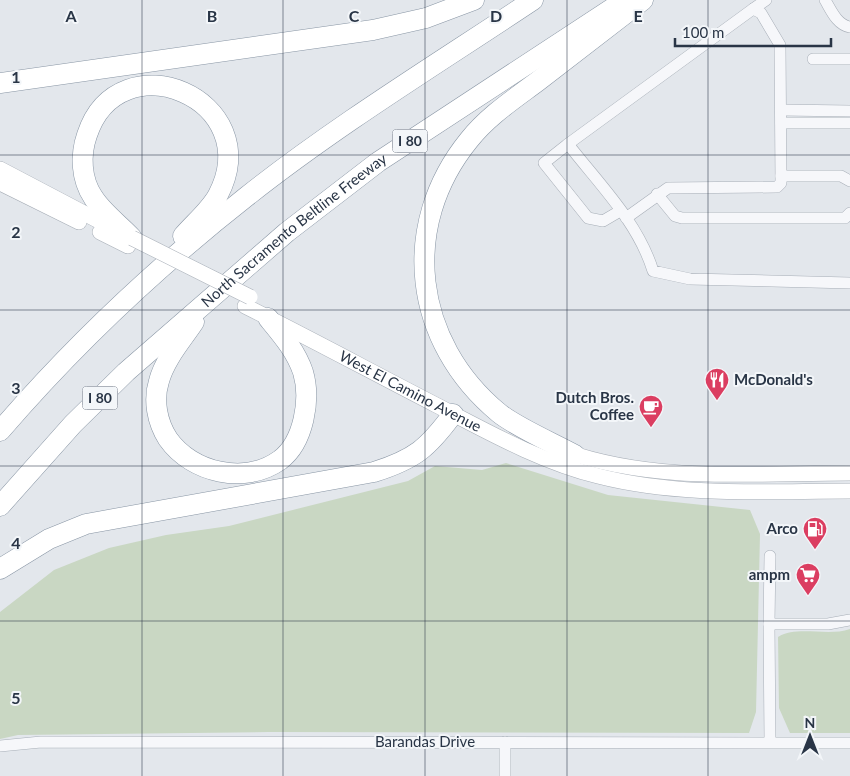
<svg xmlns="http://www.w3.org/2000/svg" width="850" height="776" viewBox="0 0 850 776" font-family="Lato,sans-serif">
<style>
.green{fill:#c9d7c3}
.lines{fill:none;stroke-linecap:round;stroke-linejoin:round}
.minor-casing{stroke:#a7aeb7;stroke-width:12}
.secondary-casing{stroke:#a7aeb7;stroke-width:16}
.motorway-casing{stroke:#8895a4;stroke-width:21}
.minor{stroke:#f6f7fa;stroke-width:11}
.secondary{stroke:#fff;stroke-width:15}
.motorway{stroke:#fff;stroke-width:20}
.secondary-bridge-casing{stroke:#a7aeb7;stroke-width:16;stroke-linecap:butt}
.secondary-bridge{stroke:#fff;stroke-width:15}
.grid{fill:none;stroke:#293546;stroke-width:1;stroke-opacity:0.55}
.labels{text-anchor:middle;stroke-width:4;stroke-linejoin:round;paint-order:stroke}
.shield{fill:#f3f6f9;stroke:#666f7c;stroke-width:1}
.shield-label{font-size:14px;font-weight:bold;fill:#293546}
.street-label{font-size:15px;fill:#293546;stroke:#f3f6f9}
.poi-label{font-size:15px;font-weight:bold;fill:#293546;stroke:#f3f6f9;text-anchor:end}
.grid-label{font-size:16px;text-anchor:middle;font-weight:bold;fill:#293546;stroke:#f3f6f9;stroke-width:4;stroke-linejoin:round;paint-order:stroke}
</style>
<rect width="100%" height="100%" fill="#e3e7ec"/>
<g class="green">
<path d="M 506,463 L 608,495 L 750,510 L 760,534 L 756,712 L 749,733 L 269,732 L 18,735 L 0,739 L 0,612 L 54,570 L 109,548 L 166,535 L 229,526 L 408,481 L 435,466 L 482,470 Z"/>
<path d="M 850,629 L 850,733 L 790,733 L 779,708 L 778,637 C 798,625 827,637 850,629 Z"/>
</g>
<g class="lines">
<defs>
<g id="minor">
<path d="M 825,0 C 831,10 837,25 850,27"/>
<path d="M 753,9 L 766,0"/>
<path d="M 813,59 L 850,59"/>
<path d="M 781,110 L 850,111"/>
<path d="M 781,123 L 850,123"/>
<path d="M 568,144 L 544,163 L 588,218 L 603,221 L 620,211"/>
<path d="M 781,176 L 841,176 L 850,181"/>
<path d="M 657,194 L 675,216 L 682,218 L 845,218 L 850,213"/>
<path d="M 626,218 L 668,188 L 777,187 L 781,183 L 780,45 L 761,13 L 753,9 L 568,144 C 599,184 638,222 653,271 L 690,279 L 850,283"/>
<path d="M 770,556 L 769,624 L 828,624 L 850,620"/>
<path d="M 769,624 L 770,742"/>
<path d="M 505,742 L 505,776"/>
<path d="M 0,746 L 41,742 L 850,743"/>
</g>
<g id="secondary">
<path d="M 0,169 L 118,231"/>
<path d="M 0,183 L 79,222"/>
<path d="M 100,232 L 128,246"/>
<path id="s1" d="M 245,306 C 309,338 372,372 436,405 C 488,432 541,462 598,476 C 680,497 766,491 850,491"/>
<path d="M 565,451 C 655,483 755,473 850,473"/>
</g>
<g id="motorway">
<path d="M 0,83 L 373,30 L 426,18 L 474,0"/>
<path d="M 132,238 C 120,225 102,212 93,197 C 81,179 80,155 87,135 C 119,37 268,99 218,195 C 210,210 194,223 183,236"/>
<path d="M 194,322 C 182,340 165,359 159,381 C 153,400 157,422 168,439 C 192,473 245,485 280,460 C 304,442 311,399 303,372 C 296,351 282,335 268,318"/>
<path d="M 0,431 C 74,345 157,267 246,197 C 337,125 437,64 533,0"/>
<path d="M 575,455 C 553,443 516,427 499,413 C 413,342 399,226 469,140 C 488,116 514,99 538,81 C 573,54 608,27 643,0"/>
<path id="s2" d="M 0,506 L 73,424 L 126,372 L 287,232 L 378,162 L 625,0"/>
<path d="M 0,569 L 49,539 L 86,524 L 374,472 C 415,459 428,448 453,414"/>
</g>
</defs>
<use href="#minor" class="minor-casing"/>
<use href="#secondary" class="secondary-casing"/>
<use href="#motorway" class="motorway-casing"/>
<use href="#minor" class="minor"/>
<use href="#secondary" class="secondary"/>
<use href="#motorway" class="motorway"/>
<defs>
<path id="secondary-bridge" d="M 132,238 L 250,297"/>
</defs>
<use href="#secondary-bridge" class="secondary-bridge-casing"/>
<use href="#secondary-bridge" class="secondary-bridge"/>
</g>
<path class="grid" d="M 142,0 L 142,776M 283,0 L 283,776M 425,0 L 425,776M 567,0 L 567,776M 708,0 L 708,776M 0,155 L 850,155M 0,310 L 850,310M 0,466 L 850,466M 0,621 L 850,621"/>
<defs>
<symbol id="restaurant-pin" viewBox="-11 -11 22 30"><path d="M0 17L-7.5 6A9.5 9.5 0 1 1 7.5 6Z" fill="#db3e61" stroke="#f3f6f9"/><path d="M-5-6h1v4h1v-4h1v4h1v-4h1v5L-1.5 .5V6h-2V.5L-5-1ZM5-6V6H3V1.5H1.5Q1.5-4 5-6Z" fill="#fff"/></symbol>
<symbol id="cafe-pin" viewBox="-11 -11 22 30"><path d="M0 17L-7.5 6A9.5 9.5 0 1 1 7.5 6Z" fill="#db3e61" stroke="#f3f6f9"/><path d="M-5.5-4.5H6V0H3Q3 3.5 0 3.5H-2.5Q-5.5 3.5-5.5 0ZM3-3.2v2h1.7v-2ZM-6 4.5H4V6H-6Z" fill="#fff"/></symbol>
<symbol id="fuel-pin" viewBox="-11 -11 22 30"><path d="M0 17L-7.5 6A9.5 9.5 0 1 1 7.5 6Z" fill="#db3e61" stroke="#f3f6f9"/><path d="M-5.5-6h7V0h2V4h1.3V-2.5L3-4.5l.8-.8L6-3V5H2.5V1h-1V6h-7ZM-4.2-4.7v3.2H.2V-4.7Z" fill="#fff"/></symbol>
<symbol id="supermarket-pin" viewBox="-11 -11 22 30"><path d="M0 17L-7.5 6A9.5 9.5 0 1 1 7.5 6Z" fill="#db3e61" stroke="#f3f6f9"/><path d="M-6-5.5h2.5l.6 2H6L4.5 2H-2.5L-4.4-4H-6ZM-1.5 3.2a1.3 1.3 0 1 0 .1 0ZM3 3.2a1.3 1.3 0 1 0 .1 0Z" fill="#fff"/></symbol>
</defs>
<g fill-rule="evenodd">
<use href="#restaurant-pin" x="703" y="366" width="28" height="38"/>
<use href="#cafe-pin" x="637" y="393" width="28" height="38"/>
<use href="#fuel-pin" x="801" y="515" width="28" height="38"/>
<use href="#supermarket-pin" x="794" y="561" width="28" height="38"/>
</g>
<g class="labels">
<g class="shield">
<rect x="392.5" y="129.5" width="35" height="23" rx="4"/>
<rect x="82.5" y="386.5" width="35" height="23" rx="4"/>
</g>
<g class="shield-label">
<text x="410" y="146">I 80</text>
<text x="100" y="403">I 80</text>
</g>
<g class="street-label">
<text dy="5" stroke="none"><textPath href="#s2" startOffset="404">North Sacramento Beltline Freeway</textPath></text>
<text dy="5" stroke="none"><textPath href="#s1" startOffset="186">West El Camino Avenue</textPath></text>
<text x="425" y="747">Barandas Drive</text>
</g>
<g class="poi-label">
<text x="734" y="385" text-anchor="start">McDonald's</text>
<text x="634" y="403">Dutch Bros.<tspan x="634" dy="17">Coffee</tspan></text>
<text x="798" y="534">Arco</text>
<text x="790" y="580">ampm</text>
</g>
</g>
<g class="grid-label">
<text x="71" y="22">A</text>
<text x="212" y="22">B</text>
<text x="354" y="22">C</text>
<text x="496" y="22">D</text>
<text x="638" y="22">E</text>
<text x="16" y="83">1</text>
<text x="16" y="238">2</text>
<text x="16" y="394">3</text>
<text x="16" y="549">4</text>
<text x="16" y="704">5</text>
</g>
<g transform="translate(810 736)" stroke="#f3f6f9" stroke-width="4" paint-order="stroke">
<path d="M0-4L9 19L0 12L-9 19Z" fill="#293546"/>
<text y="-8" font-size="14" font-weight="bold" text-anchor="middle" fill="#293546">N</text>
</g>
<path d="M675 38v8h156v-8" fill="none" stroke="#293546" stroke-width="2.5"/>
<text x="682" y="38" font-size="15" fill="#293546" stroke="#f3f6f9" stroke-width="4" paint-order="stroke">100 m</text>
</svg>
